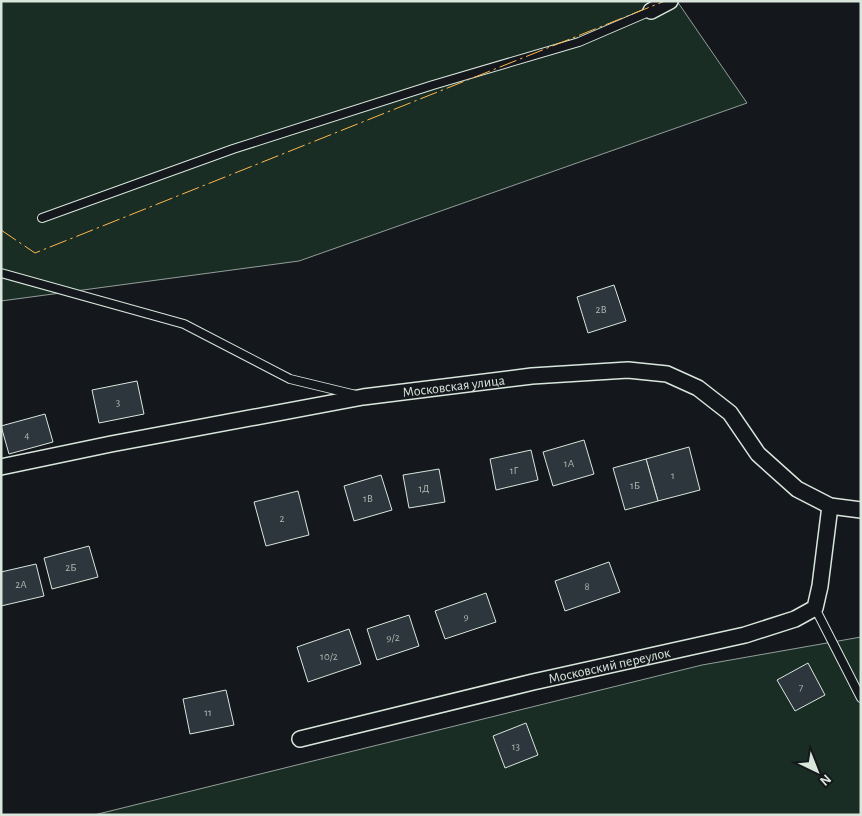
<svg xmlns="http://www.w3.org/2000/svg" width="862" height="816" viewBox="0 0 862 816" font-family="'Alegreya Sans',sans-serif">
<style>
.green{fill:#1a2d24;stroke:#939e99}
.building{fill:#2c363c;stroke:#d8e6dc}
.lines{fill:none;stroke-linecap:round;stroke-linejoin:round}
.service-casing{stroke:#d8e6dc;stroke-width:10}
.minor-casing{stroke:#d8e6dc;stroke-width:18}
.service{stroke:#14181c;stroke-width:8}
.minor{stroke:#14181c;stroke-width:15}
.power{stroke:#ffb74d;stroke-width:1;stroke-dasharray:18 4 2.5 4;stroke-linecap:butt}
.labels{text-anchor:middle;stroke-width:4;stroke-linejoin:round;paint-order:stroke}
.number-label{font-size:11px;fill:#adbab4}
.street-label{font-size:14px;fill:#d8e6dc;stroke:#14181c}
</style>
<rect width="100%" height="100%" fill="#14181c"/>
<g class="green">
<path d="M 1,1 L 677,1 L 747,103 L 299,261 L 1,301 Z"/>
<path d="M 861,637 L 861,815 L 94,815 L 702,665 Z"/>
</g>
<g class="building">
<path d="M 614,285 L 626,321 L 588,333 L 577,297 Z"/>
<path d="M 137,381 L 144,414 L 99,423 L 92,390 Z"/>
<path d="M 45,414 L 53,442 L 9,454 L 1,426 Z"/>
<path d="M 584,440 L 594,474 L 553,486 L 543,452 Z"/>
<path d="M 689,447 L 700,490 L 658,501 L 646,459 Z"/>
<path d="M 531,450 L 538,480 L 496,490 L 490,459 Z"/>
<path d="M 646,459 L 658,501 L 625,510 L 613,468 Z"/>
<path d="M 439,469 L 445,502 L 409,508 L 403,475 Z"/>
<path d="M 381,475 L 392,510 L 354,521 L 344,486 Z"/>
<path d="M 298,491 L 309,535 L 266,546 L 254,502 Z"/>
<path d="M 89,546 L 98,577 L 52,589 L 44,558 Z"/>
<path d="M 609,562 L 620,592 L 565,611 L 555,581 Z"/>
<path d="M 36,564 L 44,596 L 1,606 L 1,572 Z"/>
<path d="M 486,593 L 496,622 L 445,639 L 435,611 Z"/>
<path d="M 409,615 L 419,646 L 377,660 L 367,629 Z"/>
<path d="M 349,629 L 361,664 L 308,682 L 297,647 Z"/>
<path d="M 808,663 L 825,695 L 795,711 L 777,680 Z"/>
<path d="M 226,690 L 234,725 L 190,734 L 183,699 Z"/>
<path d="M 526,723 L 538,755 L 505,768 L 493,736 Z"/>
</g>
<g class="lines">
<defs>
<g id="service">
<path d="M 42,218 L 233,149 L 433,85 L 579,42 L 651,11"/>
<path d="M 1,273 L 184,324 L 290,379 L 356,395"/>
<path d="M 815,608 L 861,698"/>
</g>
<g id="minor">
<path d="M 651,11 L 670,1"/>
<path id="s1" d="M 1,467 L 111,444 L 363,397 L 532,376 L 628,370 L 667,374 L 698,388 L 730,413 L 758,454 L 797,489 L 830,506 L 861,510"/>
<path id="s2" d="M 300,739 L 533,682 L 745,635 L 795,619 L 815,608 L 820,586 L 830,506"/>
</g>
</defs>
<use href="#service" class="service-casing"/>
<use href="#minor" class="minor-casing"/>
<use href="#service" class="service"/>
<use href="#minor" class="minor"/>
<path class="power" d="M 1,230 L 35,253 L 665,1"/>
</g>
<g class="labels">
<g class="number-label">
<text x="601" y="313">2В</text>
<text x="118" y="406">3</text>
<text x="27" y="439">4</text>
<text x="569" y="467">1А</text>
<text x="514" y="474">1Г</text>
<text x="673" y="479">1</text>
<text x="635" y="489">1Б</text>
<text x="424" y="492">1Д</text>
<text x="368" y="502">1В</text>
<text x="282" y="522">2</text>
<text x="71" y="571">2Б</text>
<text x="21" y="588">2А</text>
<text x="587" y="590">8</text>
<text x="466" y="620">9</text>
<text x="393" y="641">9/2</text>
<text x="329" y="660">10/2</text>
<text x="801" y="691">7</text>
<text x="208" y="716">11</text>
<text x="516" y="750">13</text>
</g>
<g class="street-label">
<text dy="5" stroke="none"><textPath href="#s1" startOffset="460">Московская улица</textPath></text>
<text dy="5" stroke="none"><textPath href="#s2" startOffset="318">Московский переулок</textPath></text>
</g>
</g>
<rect width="862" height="816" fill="none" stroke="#d8e6dc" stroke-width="5"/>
<g transform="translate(817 771) rotate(137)" stroke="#14181c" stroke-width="4" paint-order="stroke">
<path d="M0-4L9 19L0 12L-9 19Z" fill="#d8e6dc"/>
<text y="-8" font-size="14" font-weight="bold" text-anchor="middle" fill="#d8e6dc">N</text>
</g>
</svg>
